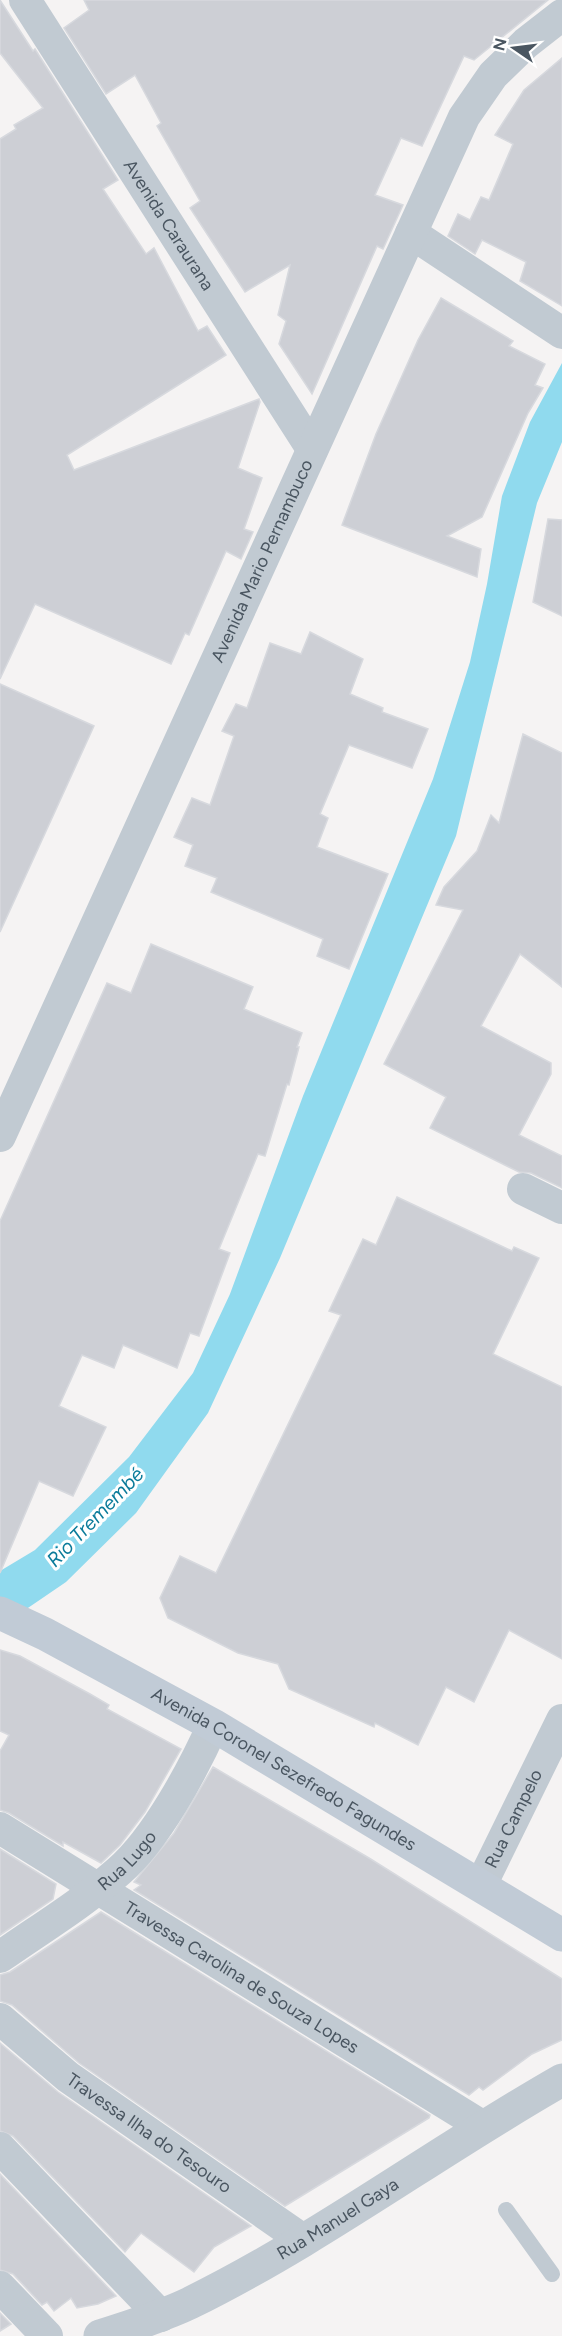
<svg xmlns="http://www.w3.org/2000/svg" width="562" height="2336" viewBox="0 0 562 2336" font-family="Figtree,sans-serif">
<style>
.water{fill:#90daee}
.building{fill:#cdcfd5;stroke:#d7d9de;stroke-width:1.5}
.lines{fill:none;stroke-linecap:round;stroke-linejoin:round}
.service{stroke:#c1cad2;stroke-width:16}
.minor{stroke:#c1cad2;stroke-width:32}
.tertiary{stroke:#c1cad2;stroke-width:33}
.secondary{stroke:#c1cbd6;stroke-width:33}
.labels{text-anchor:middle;stroke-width:6;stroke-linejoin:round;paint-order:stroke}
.street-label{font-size:18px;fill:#4a5661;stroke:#fff}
.water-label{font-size:20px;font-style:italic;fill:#0c7c9b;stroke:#fff}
</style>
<rect width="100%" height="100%" fill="#f5f3f3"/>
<path class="water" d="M 562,363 L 562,442 L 537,503 L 456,836 L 280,1258 L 208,1413 L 136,1513 L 66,1582 L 0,1627 L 0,1571 L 35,1550 L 129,1457 L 193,1373 L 230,1294 L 303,1096 L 433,779 L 470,662 L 487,584 L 502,496 L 530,422 Z"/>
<g class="building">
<path d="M 0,0 L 33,51 L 35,49 L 118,180 L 103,189 L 146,254 L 154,248 L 198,331 L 207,326 L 226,355 L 67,455 L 74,470 L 259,399 L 260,402 L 238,468 L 262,478 L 244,529 L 253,532 L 241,559 L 226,551 L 189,635 L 185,633 L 171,664 L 35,604 L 0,679 L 0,139 L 16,129 L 14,125 L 43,108 L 0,53 Z"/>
<path d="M 84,0 L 548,0 L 474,60 L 464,56 L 422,146 L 401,138 L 375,195 L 403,205 L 383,249 L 377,246 L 312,394 L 279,344 L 286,321 L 278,315 L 290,265 L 245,292 L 190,208 L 200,201 L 157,126 L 161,123 L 135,75 L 106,94 L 64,28 L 89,10 Z"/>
<path d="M 562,58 L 562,306 L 520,281 L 526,262 L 482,240 L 475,254 L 448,236 L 458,214 L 470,220 L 481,197 L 489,200 L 513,144 L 495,135 L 524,90 Z"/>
<path d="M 441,298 L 513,341 L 509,346 L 545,364 L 535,385 L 543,388 L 528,413 L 482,517 L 447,536 L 481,549 L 477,577 L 342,525 L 376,434 L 418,340 Z"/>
<path d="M 548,519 L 562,520 L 562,616 L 533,602 Z"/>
<path d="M 310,632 L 363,659 L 350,694 L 383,708 L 382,712 L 428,729 L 412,768 L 349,745 L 320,814 L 328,818 L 317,847 L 388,874 L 349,969 L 317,956 L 323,939 L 211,892 L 217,878 L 185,866 L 193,845 L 174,837 L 192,798 L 210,805 L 234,736 L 222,731 L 236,704 L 247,708 L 270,643 L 301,654 Z"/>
<path d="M 0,684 L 94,726 L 0,932 Z"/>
<path d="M 523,734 L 562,753 L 562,987 L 520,954 L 481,1026 L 551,1063 L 551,1074 L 519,1135 L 562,1156 L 562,1188 L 531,1173 L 519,1172 L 430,1128 L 446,1097 L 384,1064 L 463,910 L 436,905 L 444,887 L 477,851 L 491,815 L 499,823 Z"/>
<path d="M 151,944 L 253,987 L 244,1009 L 302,1033 L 297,1047 L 299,1047 L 289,1085 L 287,1084 L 265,1156 L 258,1154 L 219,1249 L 230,1253 L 199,1336 L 190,1333 L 177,1368 L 123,1345 L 114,1368 L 82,1355 L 59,1406 L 106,1427 L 73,1496 L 39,1481 L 0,1573 L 0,1221 L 107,983 L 131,993 Z"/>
<path d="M 397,1197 L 512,1251 L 514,1247 L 539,1258 L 493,1354 L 562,1387 L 562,1659 L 509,1630 L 474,1702 L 446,1687 L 418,1745 L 375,1723 L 374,1727 L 289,1689 L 278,1664 L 238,1653 L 168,1618 L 160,1598 L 180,1556 L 216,1573 L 341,1315 L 329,1311 L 363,1239 L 376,1245 Z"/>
<path d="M 0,1650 L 20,1656 L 90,1694 L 109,1705 L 107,1709 L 181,1749 L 145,1812 L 120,1845 L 101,1863 L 63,1842 L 63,1846 L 9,1813 L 0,1810 L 0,1751 L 9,1735 L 0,1731 Z"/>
<path d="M 213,1767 L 369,1858 L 562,1979 L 562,2040 L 532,2054 L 483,2090 L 479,2087 L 469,2095 L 134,1890 L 141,1885 L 134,1882 L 174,1833 Z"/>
<path d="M 0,1849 L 56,1884 L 53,1899 L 0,1935 Z"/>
<path d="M 101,1912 L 430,2115 L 429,2118 L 285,2206 L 79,2063 L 12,2005 L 0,2001 L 0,1975 L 10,1972 Z"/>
<path d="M 0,2043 L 58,2092 L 251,2226 L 214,2247 L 194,2272 L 141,2233 L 125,2252 L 13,2136 L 0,2131 Z"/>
<path d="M 0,2174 L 116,2296 L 98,2304 L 77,2308 L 71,2298 L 54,2311 L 47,2302 L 42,2305 L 13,2274 L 0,2270 Z"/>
<path d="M 0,2313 L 11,2324 L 0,2331 Z"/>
</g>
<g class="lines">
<path class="service" d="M 506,2210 L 552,2274"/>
<g class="minor">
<path id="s1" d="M 25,0 L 312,449"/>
<path d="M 411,233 L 562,333"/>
<path id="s2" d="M 0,1136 L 464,117 L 493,75 L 526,43 L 562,15"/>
<path d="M 523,1189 L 562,1208"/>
<path id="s3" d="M 0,1828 L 482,2126"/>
<path id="s4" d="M 481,1885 L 562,1720"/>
<path id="s5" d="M 0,1957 C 40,1929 83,1903 119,1871 C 156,1839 193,1770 213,1725"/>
<path id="s6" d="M 0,2019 L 68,2077 L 303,2240"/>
<path d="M 0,2148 L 161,2316"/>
<path d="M 0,2287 L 47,2336"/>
</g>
<path class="tertiary" id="s7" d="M 100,2336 C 130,2326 161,2317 190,2303 C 320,2239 437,2151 562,2080"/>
<path class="secondary" id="s8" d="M 0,1613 L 45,1634 L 213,1725 L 562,1935"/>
</g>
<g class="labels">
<g class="street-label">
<text dy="6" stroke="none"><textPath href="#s1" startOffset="267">Avenida Caraurana</textPath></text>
<text dy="6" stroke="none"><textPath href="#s2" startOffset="632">Avenida Mario Pernambuco</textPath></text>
<text dy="6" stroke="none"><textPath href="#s8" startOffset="324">Avenida Coronel Sezefredo Fagundes</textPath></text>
<text dy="6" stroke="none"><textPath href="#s4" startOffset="74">Rua Campelo</textPath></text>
<text dy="6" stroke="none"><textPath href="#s5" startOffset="160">Rua Lugo</textPath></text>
<text dy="6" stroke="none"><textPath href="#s3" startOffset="284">Travessa Carolina de Souza Lopes</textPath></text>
<text dy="6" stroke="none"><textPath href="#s6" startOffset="188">Travessa Ilha do Tesouro</textPath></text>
<text dy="6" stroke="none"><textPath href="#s7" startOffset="266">Rua Manuel Gaya</textPath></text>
</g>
<g class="water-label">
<text transform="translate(95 1517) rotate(-46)" y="7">Rio Tremembé</text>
</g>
</g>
<g transform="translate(514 48) rotate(284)" stroke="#ffffff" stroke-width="4.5" paint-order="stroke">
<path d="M0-4.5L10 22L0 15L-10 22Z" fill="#4a5661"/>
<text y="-9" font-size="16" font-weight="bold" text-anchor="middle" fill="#4a5661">N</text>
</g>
</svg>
